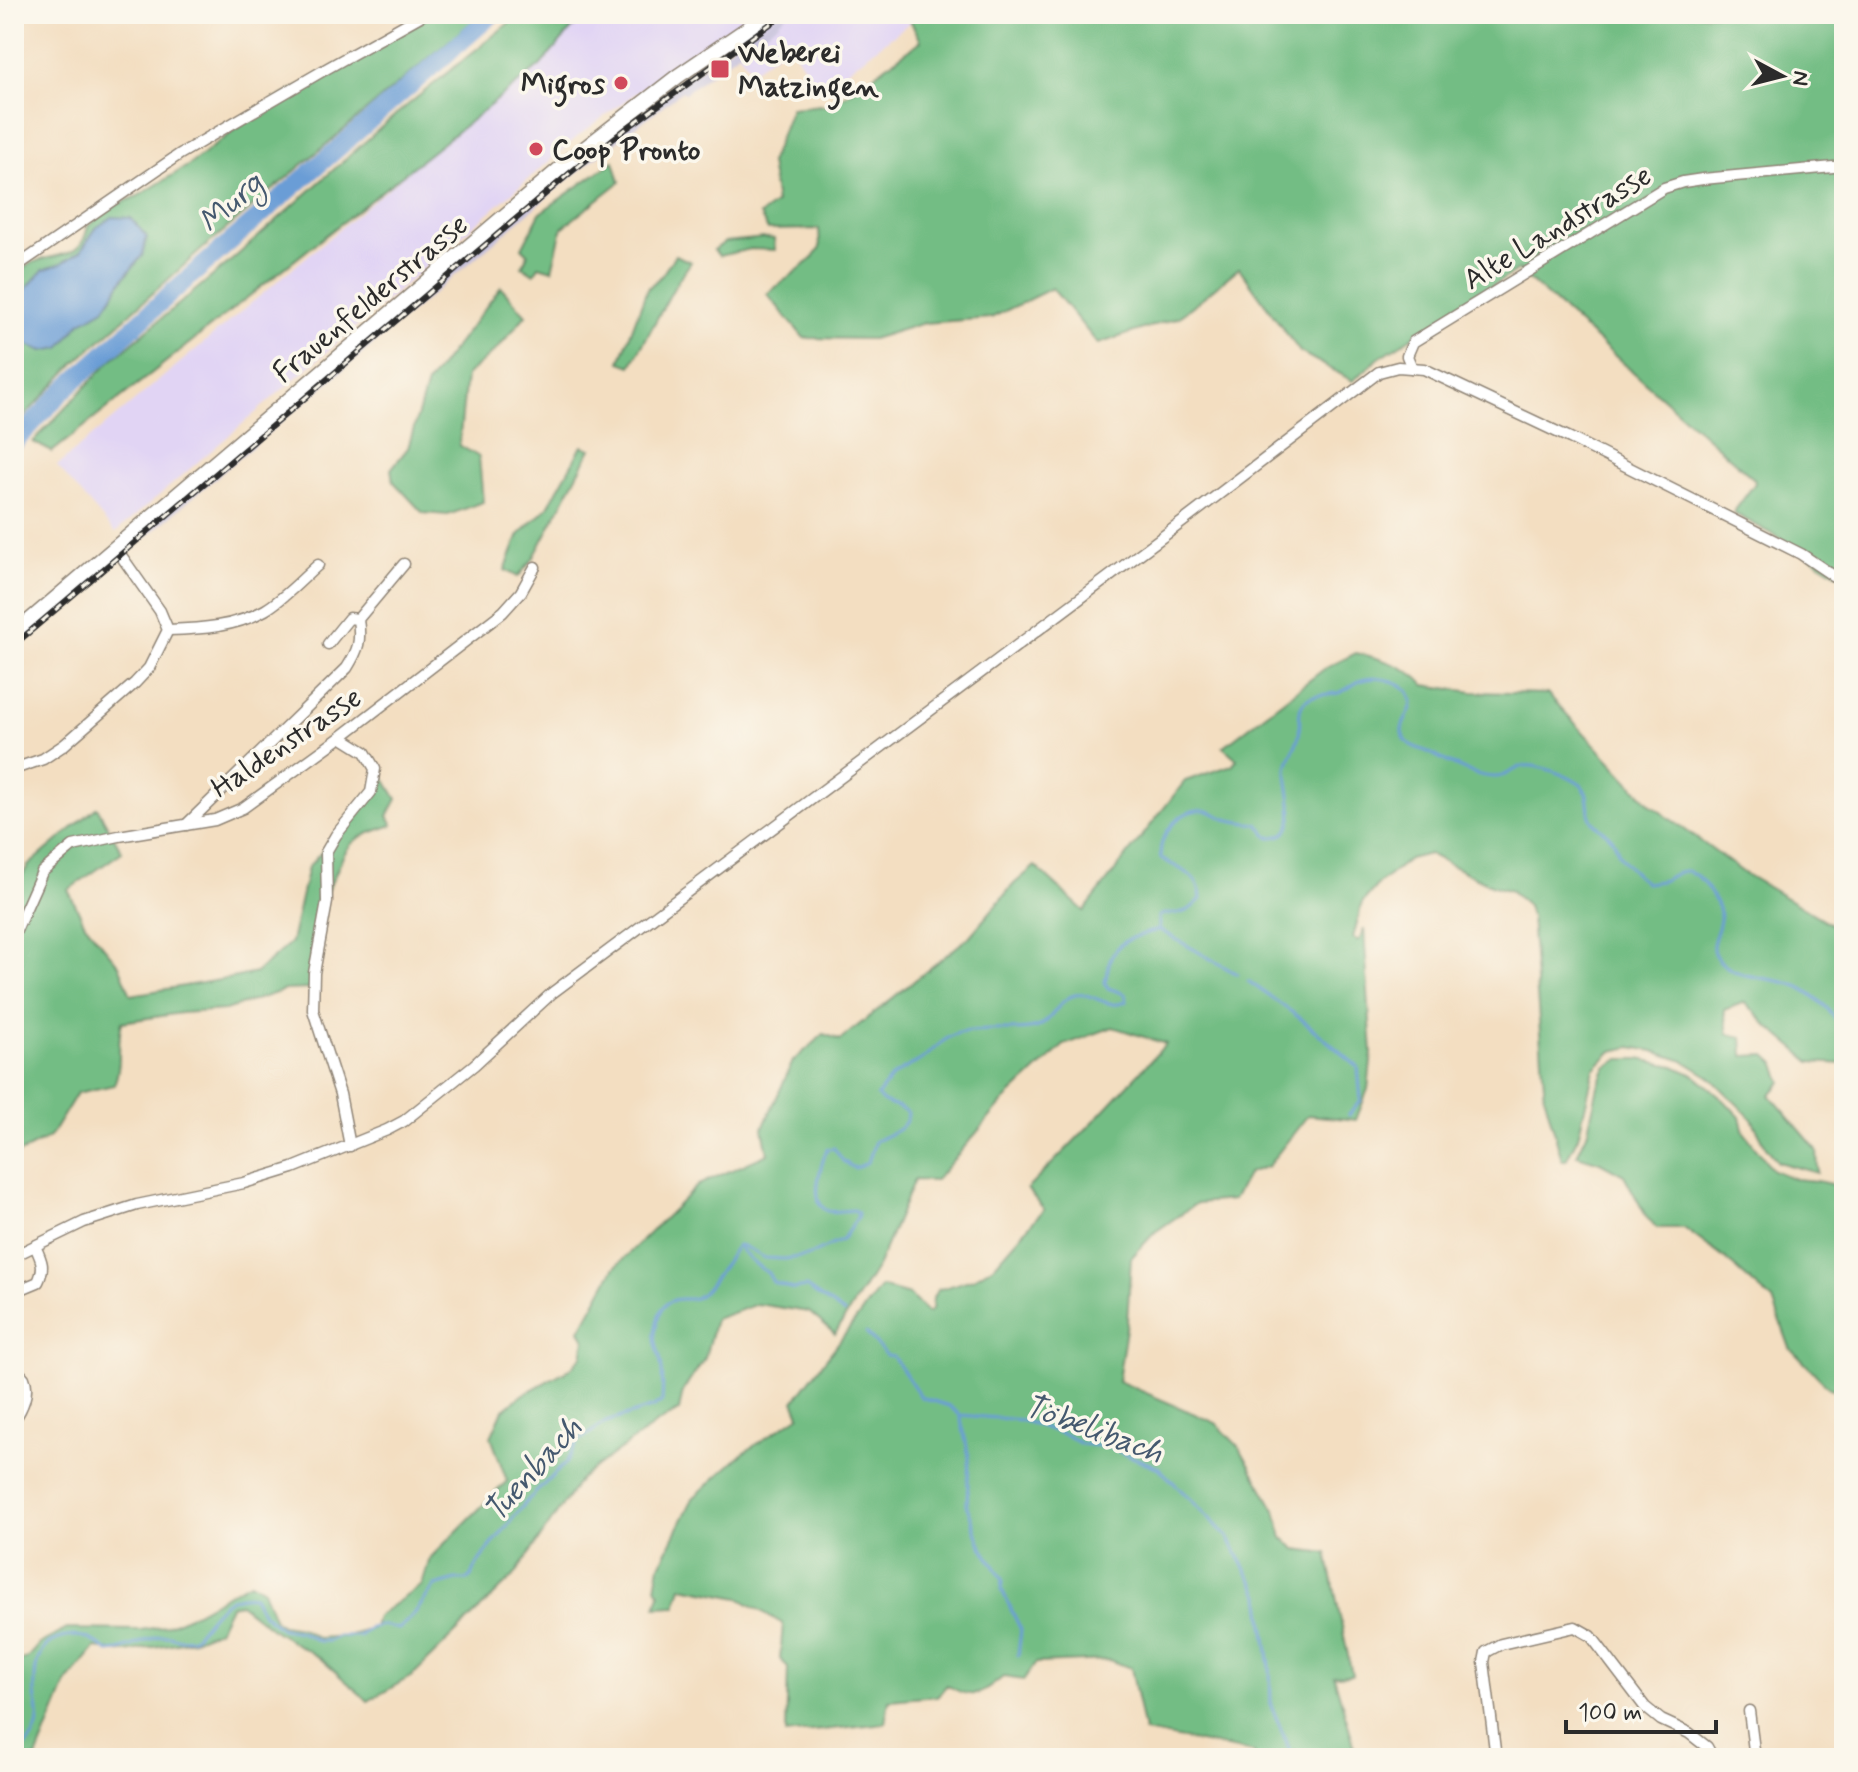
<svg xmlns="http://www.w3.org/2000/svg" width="1858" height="1772" viewBox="0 0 1858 1772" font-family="Mynerve,sans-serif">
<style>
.built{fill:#e1d4f4}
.industrial{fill:#c5c0db}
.forest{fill:#73bd84;stroke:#4f7458;stroke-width:2}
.water{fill:#6b9dd6;stroke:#4b6480;stroke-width:2}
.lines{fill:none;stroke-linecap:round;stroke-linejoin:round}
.stream{stroke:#6b9dd6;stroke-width:3}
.river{stroke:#6b9dd6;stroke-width:18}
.minor-casing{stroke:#8f8476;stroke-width:13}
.major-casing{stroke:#8f8476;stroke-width:17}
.minor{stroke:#fff;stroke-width:10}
.major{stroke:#fff;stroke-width:14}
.rail-casing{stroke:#2b2b2b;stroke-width:6}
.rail{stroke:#fbf7ec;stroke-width:3;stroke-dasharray:9;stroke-linecap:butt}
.poi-dot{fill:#d1495b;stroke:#fbf7ec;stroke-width:3}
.labels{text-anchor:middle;stroke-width:7;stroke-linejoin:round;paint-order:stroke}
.poi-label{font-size:30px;font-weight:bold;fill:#2b2b2b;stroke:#fbf7ec;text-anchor:start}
.street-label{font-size:30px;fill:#2b2b2b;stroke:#fbf7ec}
.water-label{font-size:32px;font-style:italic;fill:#45596f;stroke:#fbf7ec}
</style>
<rect width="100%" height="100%" fill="#fbf7ec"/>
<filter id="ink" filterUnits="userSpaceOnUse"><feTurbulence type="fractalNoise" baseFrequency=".0125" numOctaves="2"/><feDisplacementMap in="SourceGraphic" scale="16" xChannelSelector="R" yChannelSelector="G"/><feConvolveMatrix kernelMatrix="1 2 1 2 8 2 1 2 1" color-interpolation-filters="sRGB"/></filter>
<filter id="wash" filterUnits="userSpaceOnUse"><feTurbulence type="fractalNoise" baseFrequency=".006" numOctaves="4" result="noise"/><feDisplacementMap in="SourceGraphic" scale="32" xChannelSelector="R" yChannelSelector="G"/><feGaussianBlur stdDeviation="1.8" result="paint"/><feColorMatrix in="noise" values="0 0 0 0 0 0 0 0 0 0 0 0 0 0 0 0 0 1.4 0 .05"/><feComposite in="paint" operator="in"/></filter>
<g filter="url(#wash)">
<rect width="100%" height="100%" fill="#f3dec1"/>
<path class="built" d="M 585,14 L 921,14 L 820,91 L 789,44 L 752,71 L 724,33 L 684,57 L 582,133 L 115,533 L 57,466 L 411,169 L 539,67 Z"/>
<path class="industrial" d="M 778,14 L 788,14 L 779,21 L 780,22 L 721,66 L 722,69 L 718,72 L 716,70 L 685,93 L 682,91 L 571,177 L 14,649 L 14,641 L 528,204 L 592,151 L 682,82 Z"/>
<g class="forest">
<path d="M 431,14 L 481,14 L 200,251 L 77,361 L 14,427 L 14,337 L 17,341 L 60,348 L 80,323 L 104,309 L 126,275 L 142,256 L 96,228 L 81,251 L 62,263 L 43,270 L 14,302 L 14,287 L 16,286 L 15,274 C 20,271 26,266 32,263 C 58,251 81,262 88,226 L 116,205 L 138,196 L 189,165 L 273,101 Z"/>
<path d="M 520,14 L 585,14 L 540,66 L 52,452 L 33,442 L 109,362 L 233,259 L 394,116 Z"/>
<path d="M 918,14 L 1844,14 L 1844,578 L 1784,540 L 1733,513 L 1755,483 L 1754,479 L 1518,270 L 1379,358 L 1353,381 L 1300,352 L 1239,268 L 1179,317 L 1098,344 L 1052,288 L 991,318 L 924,323 L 872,339 L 804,338 L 767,294 L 812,259 L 820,248 L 819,229 L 768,230 L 760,215 L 776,203 L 770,163 L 791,108 L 821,105 L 830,106 L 921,41 L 909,18 Z"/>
<path d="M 614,161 L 620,182 L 562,228 L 552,270 L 539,266 L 534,274 L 522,266 L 528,254 L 522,248 L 540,213 Z"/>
<path d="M 765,238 L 774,239 L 775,250 L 751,249 L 719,256 L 714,250 L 725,242 Z"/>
<path d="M 675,255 L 691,262 L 677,282 L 631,366 L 620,362 L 647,289 L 662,275 Z"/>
<path d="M 501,287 L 526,315 L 499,347 L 466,376 L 459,445 L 479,457 L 483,502 L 448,515 L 423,513 L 393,481 L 391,469 L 408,448 L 427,384 Z"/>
<path d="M 582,446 L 591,449 L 533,559 L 518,577 L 505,570 L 519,535 L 548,507 Z"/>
<path d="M 1356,653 C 1376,657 1413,668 1424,685 L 1473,692 L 1548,694 L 1650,804 L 1744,873 L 1836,927 L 1844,922 L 1844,1064 L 1811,1062 L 1768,1026 L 1745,1002 L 1724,1010 L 1728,1034 L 1742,1037 L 1743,1056 L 1766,1055 L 1776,1064 L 1782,1082 L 1770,1095 L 1817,1150 L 1818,1173 L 1778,1162 L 1766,1147 L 1752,1119 L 1710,1077 L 1684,1061 L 1653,1051 L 1631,1047 L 1612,1051 L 1594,1069 L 1578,1137 L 1566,1160 L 1562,1160 L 1545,1098 L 1531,917 L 1528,906 L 1511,891 L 1491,885 L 1429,854 L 1409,859 L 1377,885 L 1362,903 L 1353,938 L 1359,941 L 1364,929 L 1372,1053 L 1368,1089 L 1356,1120 L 1308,1115 L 1268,1166 L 1248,1173 L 1233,1200 L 1197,1203 L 1155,1232 L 1131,1258 L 1127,1322 L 1118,1381 L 1216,1423 L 1240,1448 L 1276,1512 L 1283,1538 L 1296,1549 L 1327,1553 L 1352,1675 L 1334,1676 L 1353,1741 L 1356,1758 L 1255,1758 L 1254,1752 L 1144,1732 L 1131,1668 L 1110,1660 L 1036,1663 L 1024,1680 L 1003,1677 C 981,1695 972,1701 947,1685 L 937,1696 L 889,1700 L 885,1723 L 786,1734 L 788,1667 L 780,1659 L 783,1624 L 739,1598 L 682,1587 L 676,1606 L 656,1607 L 660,1594 L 656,1587 L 660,1565 L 693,1498 L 742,1454 L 800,1415 L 794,1401 L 881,1287 L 909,1295 L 928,1313 L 932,1310 L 933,1298 L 937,1290 L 973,1279 L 996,1264 L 1044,1209 L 1027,1189 L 1096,1119 L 1166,1044 L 1113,1027 L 1064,1045 L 1004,1101 L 935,1181 L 914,1180 L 878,1265 L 835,1334 L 809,1312 L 757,1304 L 715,1319 L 705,1358 L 683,1391 L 679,1411 L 657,1423 L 581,1478 L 514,1576 L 412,1676 L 368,1701 L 321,1659 L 276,1632 L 240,1604 L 230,1606 L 218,1630 L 193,1640 L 126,1652 L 95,1648 L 67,1682 L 36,1758 L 14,1758 L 14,1663 L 27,1658 L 39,1644 L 67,1629 L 140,1630 L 166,1626 L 185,1618 L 250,1582 L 263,1590 L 275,1620 L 282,1625 L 300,1628 L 318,1638 L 347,1636 L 374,1628 L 377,1616 L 422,1585 L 430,1558 L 507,1481 L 491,1437 L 503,1410 L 522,1395 L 571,1368 L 582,1356 L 585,1340 L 580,1330 L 614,1268 L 698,1185 L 768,1154 L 763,1128 L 793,1061 L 824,1034 L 840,1040 L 969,937 L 1014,884 L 1035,866 L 1084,911 L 1185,781 L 1232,765 L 1237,759 L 1223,747 L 1324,669 Z"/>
<path d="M 382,774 L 397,799 L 388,816 L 393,825 C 382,829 366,833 356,840 C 338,853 338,880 323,895 L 310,989 L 285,990 L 225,1010 L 181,1013 L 122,1022 C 116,1044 123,1062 114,1085 L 77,1093 L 50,1137 L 14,1156 L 14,889 L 28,866 L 97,807 L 122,852 L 68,890 L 85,924 L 119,965 L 131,995 L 232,978 L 256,973 L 291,942 L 308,867 L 374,794 Z"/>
<path d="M 1620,1059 L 1639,1059 L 1674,1066 L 1696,1076 L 1721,1097 L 1740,1117 L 1744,1132 L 1773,1170 L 1795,1179 L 1817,1181 L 1844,1187 L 1844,1395 L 1828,1387 L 1790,1348 L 1773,1301 L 1724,1258 L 1684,1228 L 1658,1228 L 1647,1218 L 1624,1175 L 1600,1162 L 1577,1155 L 1587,1134 L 1598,1086 L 1606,1067 Z"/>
</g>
<path class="water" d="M 112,217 L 131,218 L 147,237 L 142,256 L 125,276 L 104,309 L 80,323 L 60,348 L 43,351 L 17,341 L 14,337 L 14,302 L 43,270 L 62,263 L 81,251 L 96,228 Z"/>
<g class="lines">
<g class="stream">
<path d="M 1160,930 L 1237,974"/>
<path d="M 1248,981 L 1300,1018 L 1358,1067 L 1361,1100 L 1349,1115"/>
<path d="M 737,1245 L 751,1261 L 768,1273 L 773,1282 L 793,1289 L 806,1287 L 844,1313"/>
<path d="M 866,1333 L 886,1355 L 893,1356 L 921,1397 L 949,1406 L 960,1415 L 1021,1420 L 1066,1435 L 1081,1444 L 1108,1447 L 1159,1468 L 1228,1537 L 1260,1595 L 1270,1667 L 1271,1705 L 1293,1758"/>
<path d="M 960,1415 L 969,1456 L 967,1506 L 981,1545 L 1003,1579 L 1002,1590 L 1021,1630 L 1018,1655"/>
<path d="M 14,1753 C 27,1748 38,1734 38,1719 C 39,1711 36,1703 35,1694 C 34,1671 35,1644 62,1638 C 70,1636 79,1635 87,1638 C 94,1641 101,1647 108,1651 L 119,1650 L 160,1636 L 169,1636 L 180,1639 L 193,1638 C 212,1618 222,1592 254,1596 L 263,1614 L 282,1629 L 300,1632 L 318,1641 L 328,1641 L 338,1636 L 359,1636 L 370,1628 L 382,1625 L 399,1629 L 414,1614 L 435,1586 L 456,1580 L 466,1580 L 471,1576 L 480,1560 L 514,1517 L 528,1500 L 566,1463 L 577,1442 L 606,1422 L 654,1407 L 662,1401 C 663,1387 663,1371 660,1357 C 658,1348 654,1343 655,1333 C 658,1315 661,1298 683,1299 C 690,1299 694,1300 700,1295 C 711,1287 728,1258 737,1245 L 743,1246 L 765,1258 L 784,1259 L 807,1256 L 842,1240 L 857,1218 L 858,1213 L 854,1210 C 847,1210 834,1213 828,1211 C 808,1203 822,1162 827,1149 L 834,1148 L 843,1161 L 854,1168 C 872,1164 869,1157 875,1141 C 889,1134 907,1130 908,1113 C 899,1105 884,1106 877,1096 C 882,1090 887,1083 892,1077 C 901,1069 914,1065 924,1058 C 933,1050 941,1041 953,1035 C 963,1030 978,1031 989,1030 C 1004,1029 1024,1032 1038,1027 C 1053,1021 1058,999 1075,995 C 1093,991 1109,1012 1127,1001 L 1125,994 L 1108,988 L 1105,982 C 1107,974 1108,963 1112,955 C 1121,938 1143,934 1159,930 L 1159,916 C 1167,912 1170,915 1179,913 C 1188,912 1194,906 1201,899 C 1200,873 1179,870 1161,858 C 1156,838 1180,808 1202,810 C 1210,810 1219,816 1226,819 C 1236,822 1248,823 1258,824 L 1268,837 C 1307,839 1286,792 1287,769 C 1288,757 1297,746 1299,735 C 1301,724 1296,708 1306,700 C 1315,692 1331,696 1341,692 C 1349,689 1355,682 1362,680 C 1378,675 1411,681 1412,702 C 1412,718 1390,729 1411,745 C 1416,748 1423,750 1428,752 C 1448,762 1472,777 1496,777 C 1507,777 1514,768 1524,766 C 1539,764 1569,776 1581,785 C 1591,794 1586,808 1591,819 C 1596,828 1607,831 1613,840 C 1616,844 1617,851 1620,856 C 1626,866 1637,874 1645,883 C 1651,882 1658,882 1664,880 C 1671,877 1677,870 1686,871 C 1702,873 1720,905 1720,919 C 1719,934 1706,946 1718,959 C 1738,982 1771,975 1797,986 C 1807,990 1819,1000 1827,1008 C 1833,1015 1835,1021 1844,1025"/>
</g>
<path class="river" d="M 14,443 L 62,392 L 178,287 L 493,14"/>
</g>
</g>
<g filter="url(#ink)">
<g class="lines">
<defs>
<g id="minor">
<path d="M 14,268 L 180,154 L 326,69 L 424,14"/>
<path d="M 1412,368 L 1407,356 L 1413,342 L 1664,188 L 1683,182 L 1703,179 L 1844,166"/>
<path d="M 168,630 C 201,629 235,627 265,610 C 284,599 301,580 318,565"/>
<path d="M 328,644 L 349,618 L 358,619"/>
<path d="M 341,737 L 365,752 L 375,769 L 371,792 L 336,835 L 326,852 L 327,902 L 314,973 L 313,1010 L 340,1094 L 350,1146"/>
<path d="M 14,769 L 43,759 L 64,745 L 135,683 L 149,668 L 168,630 L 160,611 L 115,547"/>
<path d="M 186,825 L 347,668 C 359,649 361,641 358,619 L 404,564"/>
<path d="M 14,935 L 42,872 L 73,846 L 119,836 L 215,820 L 243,808 L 341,737 L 503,612 L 521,592 L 535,567"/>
<path d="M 14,1256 L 84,1222 L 137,1205 L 244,1183 L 293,1168 L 387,1130 L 404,1121 L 474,1065 L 552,993 L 1181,523 L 1379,372 L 1398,367 L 1424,369 L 1570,438 L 1801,554 L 1844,583"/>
<path d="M 14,1292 L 38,1282 C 45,1267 42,1261 35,1246"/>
<path d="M 14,1367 C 17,1371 21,1374 24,1378 C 30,1392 22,1409 14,1420"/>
<path d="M 1749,1711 L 1755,1758"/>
<path d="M 1496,1758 L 1484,1662 L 1486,1652 L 1501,1644 L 1575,1627 L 1591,1636 L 1645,1707 L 1661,1720 L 1689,1733 L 1707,1747 L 1713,1758"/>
</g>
<path id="major" d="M 14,634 L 575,156 L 678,76 L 769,14"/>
</defs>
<use href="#minor" class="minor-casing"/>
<use href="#major" class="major-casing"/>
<use href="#minor" class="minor"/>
<use href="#major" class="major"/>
<defs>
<path id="rail" d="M 14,645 L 570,173 L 627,128 L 784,14"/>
</defs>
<use href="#rail" class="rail-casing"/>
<use href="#rail" class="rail"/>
</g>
</g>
<g class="poi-dot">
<rect x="710" y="59" width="20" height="20" rx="4"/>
<circle cx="621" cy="83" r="8"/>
<circle cx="536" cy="149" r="8"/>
</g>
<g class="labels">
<g class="poi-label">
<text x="738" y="62">Weberei<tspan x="738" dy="34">Matzingen</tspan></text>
<text x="605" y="93" text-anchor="end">Migros</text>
<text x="552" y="159">Coop Pronto</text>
</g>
<g class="street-label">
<text transform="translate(1557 227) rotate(-31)" y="10">Alte Landstrasse</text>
<text transform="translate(370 298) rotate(-40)" y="10">Frauenfelderstrasse</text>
<text transform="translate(286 742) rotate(-34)" y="10">Haldenstrasse</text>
</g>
<g class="water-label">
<text transform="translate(230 202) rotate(-41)" y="11">Murg</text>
<text transform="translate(1094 1428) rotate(20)" y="11">Töbelibach</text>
<text transform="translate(532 1469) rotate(-48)" y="11">Tuenbach</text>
</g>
</g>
<rect width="1858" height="1772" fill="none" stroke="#fbf7ec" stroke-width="48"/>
<g transform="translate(1782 76) rotate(97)" stroke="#fbf7ec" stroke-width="6" paint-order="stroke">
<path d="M0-6L14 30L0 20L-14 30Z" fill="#2b2b2b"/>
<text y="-12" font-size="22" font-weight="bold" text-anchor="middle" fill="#2b2b2b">N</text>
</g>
<path d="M1566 1720v12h150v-12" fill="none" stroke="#2b2b2b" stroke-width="4"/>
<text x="1578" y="1720" font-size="24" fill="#2b2b2b" stroke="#fbf7ec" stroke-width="6" paint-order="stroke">100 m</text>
</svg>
